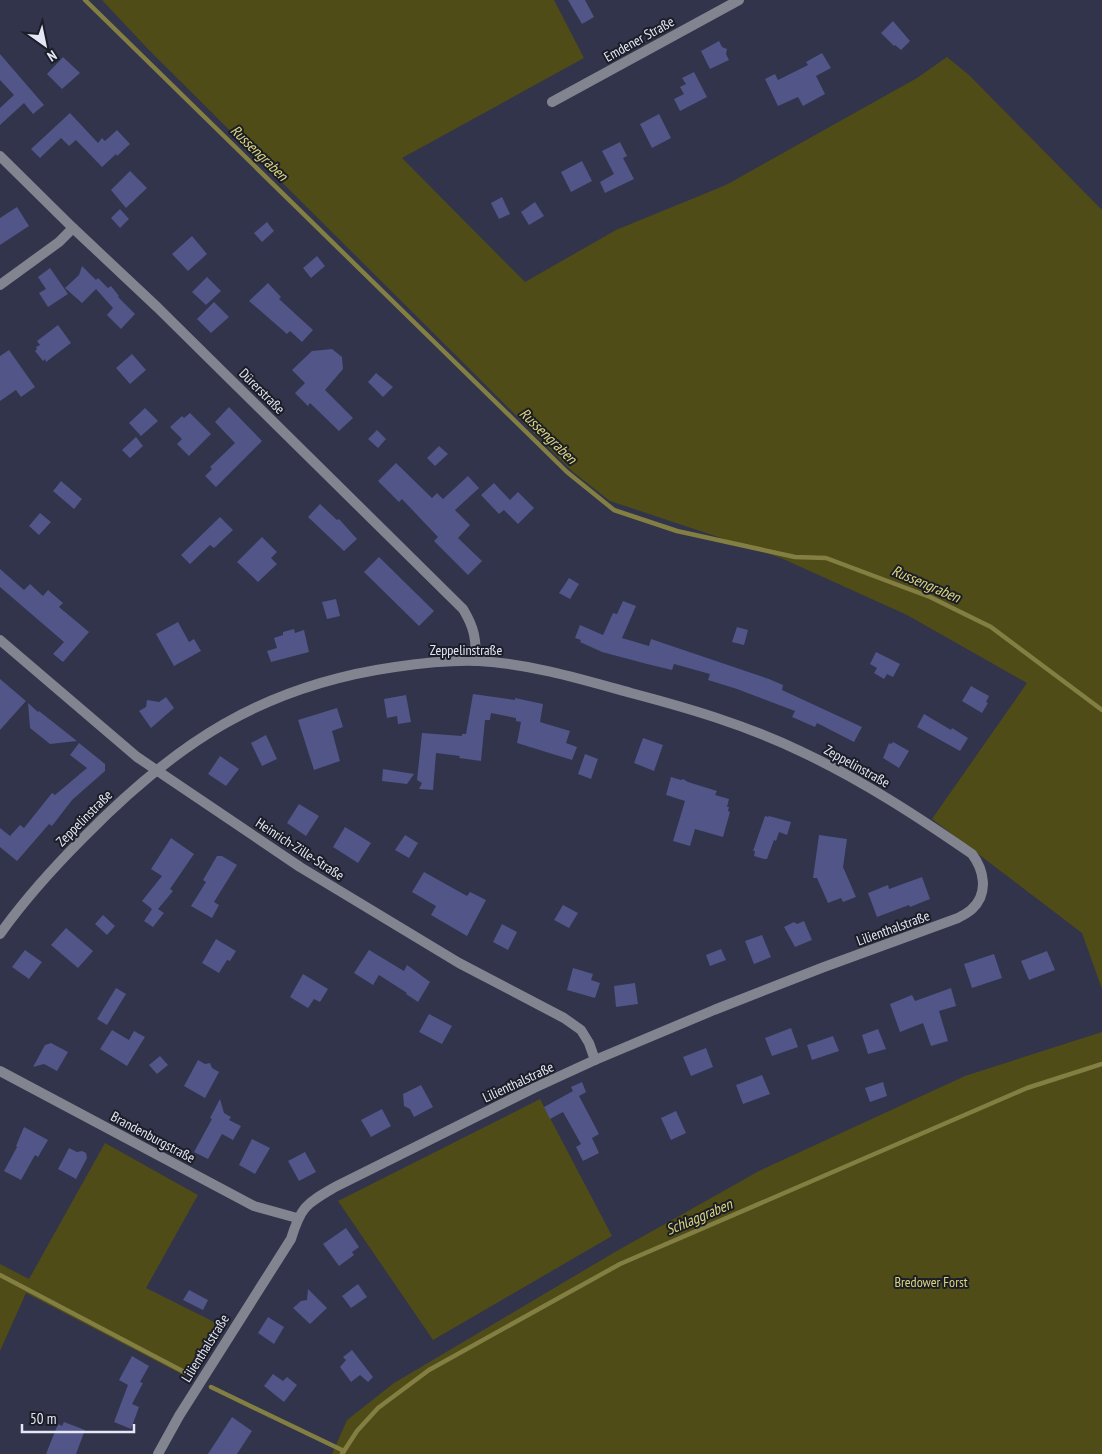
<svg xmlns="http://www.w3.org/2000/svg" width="1102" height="1454" viewBox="0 0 1102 1454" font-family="'PT Sans Narrow',sans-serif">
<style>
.green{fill:#504c18}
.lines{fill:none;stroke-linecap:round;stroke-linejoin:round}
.stream{stroke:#837f42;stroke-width:4.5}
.building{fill:#515588}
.street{stroke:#82848f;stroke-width:10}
.labels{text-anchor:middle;stroke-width:4;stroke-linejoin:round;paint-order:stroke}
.street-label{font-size:14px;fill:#e5e7f6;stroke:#1b1d27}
.park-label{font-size:14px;fill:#dad47a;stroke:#1b1d27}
.water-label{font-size:15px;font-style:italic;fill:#ddd67d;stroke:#1b1d27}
</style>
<rect width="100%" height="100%" fill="#31344a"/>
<g class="green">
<path d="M 102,0 L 554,0 L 584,58 L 402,158 L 525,282 L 616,230 L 726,185 L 917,78 L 947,57 L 969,75 L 1102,210 L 1102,989 L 1082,933 L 932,819 L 1027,683 L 907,615 L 781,558 L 610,501 L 573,472 L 149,50 Z"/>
<path d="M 1102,1032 L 1102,1454 L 332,1454 L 347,1420 L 394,1383 L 615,1252 L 759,1171 L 965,1076 Z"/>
<path d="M 540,1099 L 612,1236 L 433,1340 L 338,1201 Z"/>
<path d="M 105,1143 L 198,1195 L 146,1288 L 216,1323 L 185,1376 L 26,1293 L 0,1351 L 0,1264 L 29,1279 Z"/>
</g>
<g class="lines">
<g class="stream">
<path d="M 85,0 L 567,472 L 614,510 L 677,531 L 795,557 L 826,558 L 930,597 L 991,627 L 1102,710"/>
<path d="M 0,1275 L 190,1375"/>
<path d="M 211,1387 L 344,1451"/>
<path d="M 342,1454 L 357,1431 L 378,1408 L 429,1370 L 620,1264 L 1027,1088 L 1102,1064"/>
</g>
</g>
<g class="building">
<path d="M 568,0 L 585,0 L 594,17 L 582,24 Z"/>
<path d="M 893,21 L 910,41 L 901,50 L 895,45 L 894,46 L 881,33 Z"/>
<path d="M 719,41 L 722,47 L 727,49 L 726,54 L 729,60 L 710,69 L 701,51 Z"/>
<path d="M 822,53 L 831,68 L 816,76 L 825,94 L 803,106 L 798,97 L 778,106 L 765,79 L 775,74 L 778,80 L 808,65 L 806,62 Z"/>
<path d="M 0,54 L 44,105 L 33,114 L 24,103 L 0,125 L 0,108 L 14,95 L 0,80 Z"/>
<path d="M 63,57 L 80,73 L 62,89 L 47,74 Z"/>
<path d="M 694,72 L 707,97 L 680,111 L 674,99 L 684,94 L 680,87 L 686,84 L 682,78 Z"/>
<path d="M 70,113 L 98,143 L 102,138 L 105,141 L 117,130 L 130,144 L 117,156 L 116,154 L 102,167 L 76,140 L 69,146 L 61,138 L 40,158 L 31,149 Z"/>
<path d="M 659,114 L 671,138 L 652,148 L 640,124 Z"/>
<path d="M 620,142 L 627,156 L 623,158 L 634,179 L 605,193 L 600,182 L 614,174 L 602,151 Z"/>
<path d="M 582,161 L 592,181 L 571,192 L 561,172 Z"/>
<path d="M 130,171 L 147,188 L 126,208 L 111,190 Z"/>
<path d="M 502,197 L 510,214 L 499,219 L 491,203 Z"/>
<path d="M 535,202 L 544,216 L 529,225 L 521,212 Z"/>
<path d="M 17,207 L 29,226 L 0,245 L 0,218 Z"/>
<path d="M 120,209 L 129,219 L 120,228 L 111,218 Z"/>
<path d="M 267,222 L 274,231 L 262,242 L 254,233 Z"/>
<path d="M 192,236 L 207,254 L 188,271 L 172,254 Z"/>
<path d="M 317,256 L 325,266 L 311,278 L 303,268 Z"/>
<path d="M 82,266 L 96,280 L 98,278 L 108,288 L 111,286 L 119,296 L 118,297 L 135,314 L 121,329 L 107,315 L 113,308 L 96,289 L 82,303 L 65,288 L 79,275 Z"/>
<path d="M 50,268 L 68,294 L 48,307 L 39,293 L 46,289 L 38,277 Z"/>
<path d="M 207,277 L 221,291 L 206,305 L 192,292 Z"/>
<path d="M 268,283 L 281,297 L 279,299 L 313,330 L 302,342 L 290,331 L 287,334 L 249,301 Z"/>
<path d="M 214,302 L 229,317 L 211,333 L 197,319 Z"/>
<path d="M 58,325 L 71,343 L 46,362 L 45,359 L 43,361 L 35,351 L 37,349 L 36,347 L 40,345 L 37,341 Z"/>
<path d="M 332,349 L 342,357 L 343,369 L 325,390 L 353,418 L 339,431 L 310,403 L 308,406 L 295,393 L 305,383 L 292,370 L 312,351 Z"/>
<path d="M 9,350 L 35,387 L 21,397 L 16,390 L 0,401 L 0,356 Z"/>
<path d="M 132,354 L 146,370 L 130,384 L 116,368 Z"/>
<path d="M 376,373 L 393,387 L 383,397 L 368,382 Z"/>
<path d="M 229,407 L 262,441 L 216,487 L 205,476 L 212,469 L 210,467 L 235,443 L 215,422 Z"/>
<path d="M 145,408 L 158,421 L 141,436 L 129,423 Z"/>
<path d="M 190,413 L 211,434 L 189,456 L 177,444 L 182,439 L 170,427 L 182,416 L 184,418 Z"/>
<path d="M 377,430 L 386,439 L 378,448 L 368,439 Z"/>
<path d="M 136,437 L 143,446 L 130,458 L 122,450 Z"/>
<path d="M 439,446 L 448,454 L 435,466 L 427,458 Z"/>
<path d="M 396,463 L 432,498 L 437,493 L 443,499 L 468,476 L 479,488 L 455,510 L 470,525 L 458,538 L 482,561 L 468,575 L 434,541 L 438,537 L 402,499 L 399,502 L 378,481 Z"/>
<path d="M 61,481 L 82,499 L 74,509 L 53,491 Z"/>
<path d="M 494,483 L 510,500 L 518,492 L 534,508 L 518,524 L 504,510 L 499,514 L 481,495 Z"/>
<path d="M 320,504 L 337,520 L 339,519 L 357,539 L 344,551 L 308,517 Z"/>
<path d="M 40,513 L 51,522 L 39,535 L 29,526 Z"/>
<path d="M 220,517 L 233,530 L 214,548 L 210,545 L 190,564 L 181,555 Z"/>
<path d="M 262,537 L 277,552 L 271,558 L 277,564 L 258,582 L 237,562 Z"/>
<path d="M 379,557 L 434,611 L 419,626 L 364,572 Z"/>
<path d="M 0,569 L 24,590 L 30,584 L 43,596 L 48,590 L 63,603 L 59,607 L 89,632 L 63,662 L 53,654 L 64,642 L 0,587 Z"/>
<path d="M 569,578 L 579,584 L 570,599 L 559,593 Z"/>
<path d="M 336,599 L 340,616 L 327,619 L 322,602 Z"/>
<path d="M 623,601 L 636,606 L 622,638 L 649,646 L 651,639 L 769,679 L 783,685 L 782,690 L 862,727 L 854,742 L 817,723 L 815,727 L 792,717 L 795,711 L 737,689 L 708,680 L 710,674 L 674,664 L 672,670 L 647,664 L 602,652 L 580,642 L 581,640 L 575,638 L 580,625 L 603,635 L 613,613 L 617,614 Z"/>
<path d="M 178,622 L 189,642 L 194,639 L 201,651 L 174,666 L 156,634 Z"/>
<path d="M 737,627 L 748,630 L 744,645 L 732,642 Z"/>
<path d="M 294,629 L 295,633 L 304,630 L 309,652 L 271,662 L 267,651 L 277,648 L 274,638 L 283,635 L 283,632 Z"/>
<path d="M 876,652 L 900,664 L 893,677 L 887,674 L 884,679 L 874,673 L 877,668 L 870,664 Z"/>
<path d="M 0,679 L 26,701 L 0,730 Z"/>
<path d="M 971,686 L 989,696 L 986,702 L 988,703 L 982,713 L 962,701 Z"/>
<path d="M 473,694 L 515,700 L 515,698 L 543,704 L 540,722 L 570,731 L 566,743 L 577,747 L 572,760 L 517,743 L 521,722 L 516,721 L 516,718 L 491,713 L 490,720 L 485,720 L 481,761 L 459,758 L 460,756 L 436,753 L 433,790 L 419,789 L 422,783 L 417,780 L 422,733 L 462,736 L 462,734 L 466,734 Z"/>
<path d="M 406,695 L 411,722 L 398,724 L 397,716 L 387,718 L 384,699 Z"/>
<path d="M 166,697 L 174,708 L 151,728 L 139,711 L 146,707 L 147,700 L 159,702 Z"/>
<path d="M 28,703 L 38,712 L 39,711 L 77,741 L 50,744 L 30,728 Z"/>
<path d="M 337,708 L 343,727 L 332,731 L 340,761 L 314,770 L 298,720 Z"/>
<path d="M 924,714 L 951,730 L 952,728 L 968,738 L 960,751 L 917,727 Z"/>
<path d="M 266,735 L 277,759 L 262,766 L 251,743 Z"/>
<path d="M 643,738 L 663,745 L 654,771 L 634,763 Z"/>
<path d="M 893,742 L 909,751 L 899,768 L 883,758 L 889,743 L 891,744 Z"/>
<path d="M 79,743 L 105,764 L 105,771 L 72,800 L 52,826 L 49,824 L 17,861 L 0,847 L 0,828 L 10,836 L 20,825 L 24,828 L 52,793 L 55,795 L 87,768 L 70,755 Z"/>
<path d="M 585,754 L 598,759 L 591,779 L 578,774 Z"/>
<path d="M 220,756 L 239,769 L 226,786 L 208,774 Z"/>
<path d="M 383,769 L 414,774 L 407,784 L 382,781 Z"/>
<path d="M 671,777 L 681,780 L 683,779 L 688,782 L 717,791 L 715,795 L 729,799 L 727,807 L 729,807 L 728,811 L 730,812 L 723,837 L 695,829 L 690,846 L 673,841 L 685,801 L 666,795 Z"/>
<path d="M 299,804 L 319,816 L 306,836 L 287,823 Z"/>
<path d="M 765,816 L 768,817 L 769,816 L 791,822 L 787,835 L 779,832 L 776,841 L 774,840 L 767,859 L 764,859 L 754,856 L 755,851 L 753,851 Z"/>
<path d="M 345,827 L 371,843 L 358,863 L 333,847 Z"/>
<path d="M 405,835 L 418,843 L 409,858 L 395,850 Z"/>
<path d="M 819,835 L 847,839 L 843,867 L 856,897 L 843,902 L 841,898 L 828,903 L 817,878 L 813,878 Z"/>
<path d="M 171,838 L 194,854 L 170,889 L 173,891 L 158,909 L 164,913 L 153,927 L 144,921 L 152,909 L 142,901 L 162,876 L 151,869 Z"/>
<path d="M 217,856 L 222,856 L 237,865 L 214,902 L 219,905 L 212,918 L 191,906 L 206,882 L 203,880 Z"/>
<path d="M 424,872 L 467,896 L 470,892 L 486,900 L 467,936 L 431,915 L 436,906 L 412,892 Z"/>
<path d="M 922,877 L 930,899 L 910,907 L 909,905 L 877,917 L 868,893 L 888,885 L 889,889 Z"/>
<path d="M 563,905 L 578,913 L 569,928 L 554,920 Z"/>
<path d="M 103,915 L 115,926 L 107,935 L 95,924 Z"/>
<path d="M 804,921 L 812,940 L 795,947 L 784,927 L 794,922 L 797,924 Z"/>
<path d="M 502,924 L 517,932 L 508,950 L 493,942 Z"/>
<path d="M 66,928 L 93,951 L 78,968 L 51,945 Z"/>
<path d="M 762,935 L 771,957 L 754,964 L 745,941 Z"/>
<path d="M 216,939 L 236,951 L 230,961 L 227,960 L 219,973 L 202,963 Z"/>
<path d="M 721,949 L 726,960 L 710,966 L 706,955 Z"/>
<path d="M 25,950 L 42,962 L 29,979 L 12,967 Z"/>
<path d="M 369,950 L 404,971 L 407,965 L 430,982 L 418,1002 L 406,994 L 407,993 L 379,975 L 373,985 L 354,973 Z"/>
<path d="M 1047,951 L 1055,970 L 1029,980 L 1021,961 Z"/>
<path d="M 994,954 L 1002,978 L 972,988 L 964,964 Z"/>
<path d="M 573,968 L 593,974 L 591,980 L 600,983 L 595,998 L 567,990 Z"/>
<path d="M 303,974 L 328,989 L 320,1002 L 314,999 L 308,1008 L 290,997 Z"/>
<path d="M 635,983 L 638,1004 L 616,1007 L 614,986 Z"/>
<path d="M 116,988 L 126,994 L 107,1025 L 97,1019 Z"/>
<path d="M 951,988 L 956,1006 L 939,1011 L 948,1041 L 931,1046 L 923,1023 L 900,1032 L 890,1004 L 912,995 L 915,1001 Z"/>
<path d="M 429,1014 L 452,1026 L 442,1044 L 419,1032 Z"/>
<path d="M 791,1028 L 798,1047 L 772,1056 L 765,1038 Z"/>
<path d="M 878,1029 L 886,1049 L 868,1054 L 862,1035 Z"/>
<path d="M 112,1030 L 129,1040 L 134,1031 L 145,1037 L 127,1066 L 100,1049 Z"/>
<path d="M 833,1036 L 839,1051 L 812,1060 L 807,1045 Z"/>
<path d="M 51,1043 L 68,1052 L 57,1071 L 44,1064 L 33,1067 L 45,1045 Z"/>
<path d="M 706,1048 L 713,1067 L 691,1076 L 683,1057 Z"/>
<path d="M 160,1056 L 168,1065 L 157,1074 L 149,1065 Z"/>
<path d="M 198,1060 L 205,1064 L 210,1063 L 212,1068 L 219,1072 L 205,1098 L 184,1086 Z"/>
<path d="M 762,1075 L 770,1094 L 743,1104 L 736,1085 Z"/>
<path d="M 582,1082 L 586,1092 L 579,1096 L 599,1134 L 592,1138 L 599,1153 L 583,1161 L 576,1147 L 581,1144 L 563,1112 L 550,1119 L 544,1107 L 573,1091 L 571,1087 Z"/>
<path d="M 883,1082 L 887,1096 L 870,1102 L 865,1088 Z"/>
<path d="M 421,1085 L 433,1107 L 414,1117 L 410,1109 L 404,1106 L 403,1094 Z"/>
<path d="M 220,1099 L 224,1113 L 231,1117 L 229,1120 L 241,1126 L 233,1140 L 222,1134 L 208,1159 L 194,1152 L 212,1119 L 210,1118 Z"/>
<path d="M 382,1109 L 391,1126 L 371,1137 L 361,1120 Z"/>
<path d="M 676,1111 L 686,1133 L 671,1140 L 661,1118 Z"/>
<path d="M 24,1127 L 48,1140 L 38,1157 L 35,1155 L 21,1180 L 4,1171 L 17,1147 L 16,1146 Z"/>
<path d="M 252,1139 L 270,1148 L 255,1174 L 239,1165 Z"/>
<path d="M 69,1148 L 77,1152 L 82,1151 L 86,1153 L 87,1158 L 76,1179 L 58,1169 Z"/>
<path d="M 305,1152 L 316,1172 L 299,1181 L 288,1161 Z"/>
<path d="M 346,1228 L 359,1247 L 352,1252 L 354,1255 L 339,1266 L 323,1244 Z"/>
<path d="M 358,1284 L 367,1297 L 351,1308 L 342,1296 Z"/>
<path d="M 308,1289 L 327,1308 L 310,1324 L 293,1308 L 301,1301 L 307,1300 Z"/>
<path d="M 189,1290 L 208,1300 L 203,1310 L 183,1300 Z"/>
<path d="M 268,1317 L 284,1327 L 274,1344 L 258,1333 Z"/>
<path d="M 352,1350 L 373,1377 L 368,1382 L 360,1375 L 351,1382 L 340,1367 L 346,1360 L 343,1357 Z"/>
<path d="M 132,1356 L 149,1366 L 140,1382 L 143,1383 L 132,1404 L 139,1407 L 131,1429 L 114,1422 L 128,1385 L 119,1380 Z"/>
<path d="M 273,1374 L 283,1381 L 287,1377 L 297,1385 L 284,1402 L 264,1386 Z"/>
<path d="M 232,1417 L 252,1431 L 237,1454 L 208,1454 Z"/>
<path d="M 64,1422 L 85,1430 L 76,1454 L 46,1454 L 58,1424 L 62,1426 Z"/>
</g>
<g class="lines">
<g class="street">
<path d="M 552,102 L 739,0"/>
<path d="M 0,156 L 73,228 L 157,307 L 463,609 C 474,627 477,640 475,661"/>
<path d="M 0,285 L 59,242 L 73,228"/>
<path d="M 0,640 L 137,757 L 300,867 L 459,963 L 564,1018 L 581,1030 L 589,1043 L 595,1060"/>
<path d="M 0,934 C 25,899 54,867 84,837 C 176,743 262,686 395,667 C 422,663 451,660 479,661 C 531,664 581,679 631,693 C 688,708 746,725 800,751 C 860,779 917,816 972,854 C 984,870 989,893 972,909 C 968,913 963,915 958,918 L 824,967 L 714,1010 L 595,1060 L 534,1088 L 335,1187 C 306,1204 301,1206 291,1239 L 179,1416 L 158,1454"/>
<path d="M 0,1071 L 254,1206 L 297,1218"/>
</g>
</g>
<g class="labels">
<g class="street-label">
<text transform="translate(639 39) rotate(-29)" y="5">Emdener Straße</text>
<text transform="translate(262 391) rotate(45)" y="5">Dürerstraße</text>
<text x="466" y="655">Zeppelinstraße</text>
<text transform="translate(857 766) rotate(29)" y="5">Zeppelinstraße</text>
<text transform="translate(84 818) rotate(-45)" y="5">Zeppelinstraße</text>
<text transform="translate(300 849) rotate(33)" y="5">Heinrich-Zille-Straße</text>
<text transform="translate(893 928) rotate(-20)" y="5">Lilienthalstraße</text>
<text transform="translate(518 1082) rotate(-25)" y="5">Lilienthalstraße</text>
<text transform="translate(153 1137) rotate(28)" y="5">Brandenburgstraße</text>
<text transform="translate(205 1348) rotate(-58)" y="5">Lilienthalstraße</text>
</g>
<g class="park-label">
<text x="931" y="1287">Bredower Forst</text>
</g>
<g class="water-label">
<text transform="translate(259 153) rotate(44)" y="5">Russengraben</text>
<text transform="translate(548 436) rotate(44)" y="5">Russengraben</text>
<text transform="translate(926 584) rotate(23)" y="5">Russengraben</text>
<text transform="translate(699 1217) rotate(-23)" y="5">Schlaggraben</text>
</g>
</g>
<g transform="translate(45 45) rotate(147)" stroke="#1b1d27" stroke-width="4" paint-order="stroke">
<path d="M0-4L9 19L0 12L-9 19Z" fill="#e5e7f6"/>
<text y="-8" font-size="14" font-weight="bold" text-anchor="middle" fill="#e5e7f6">N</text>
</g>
<path d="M22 1424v8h112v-8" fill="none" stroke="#e5e7f6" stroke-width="2.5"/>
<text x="30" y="1424" font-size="15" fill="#e5e7f6" stroke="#1b1d27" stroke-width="4" paint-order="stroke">50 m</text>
</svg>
